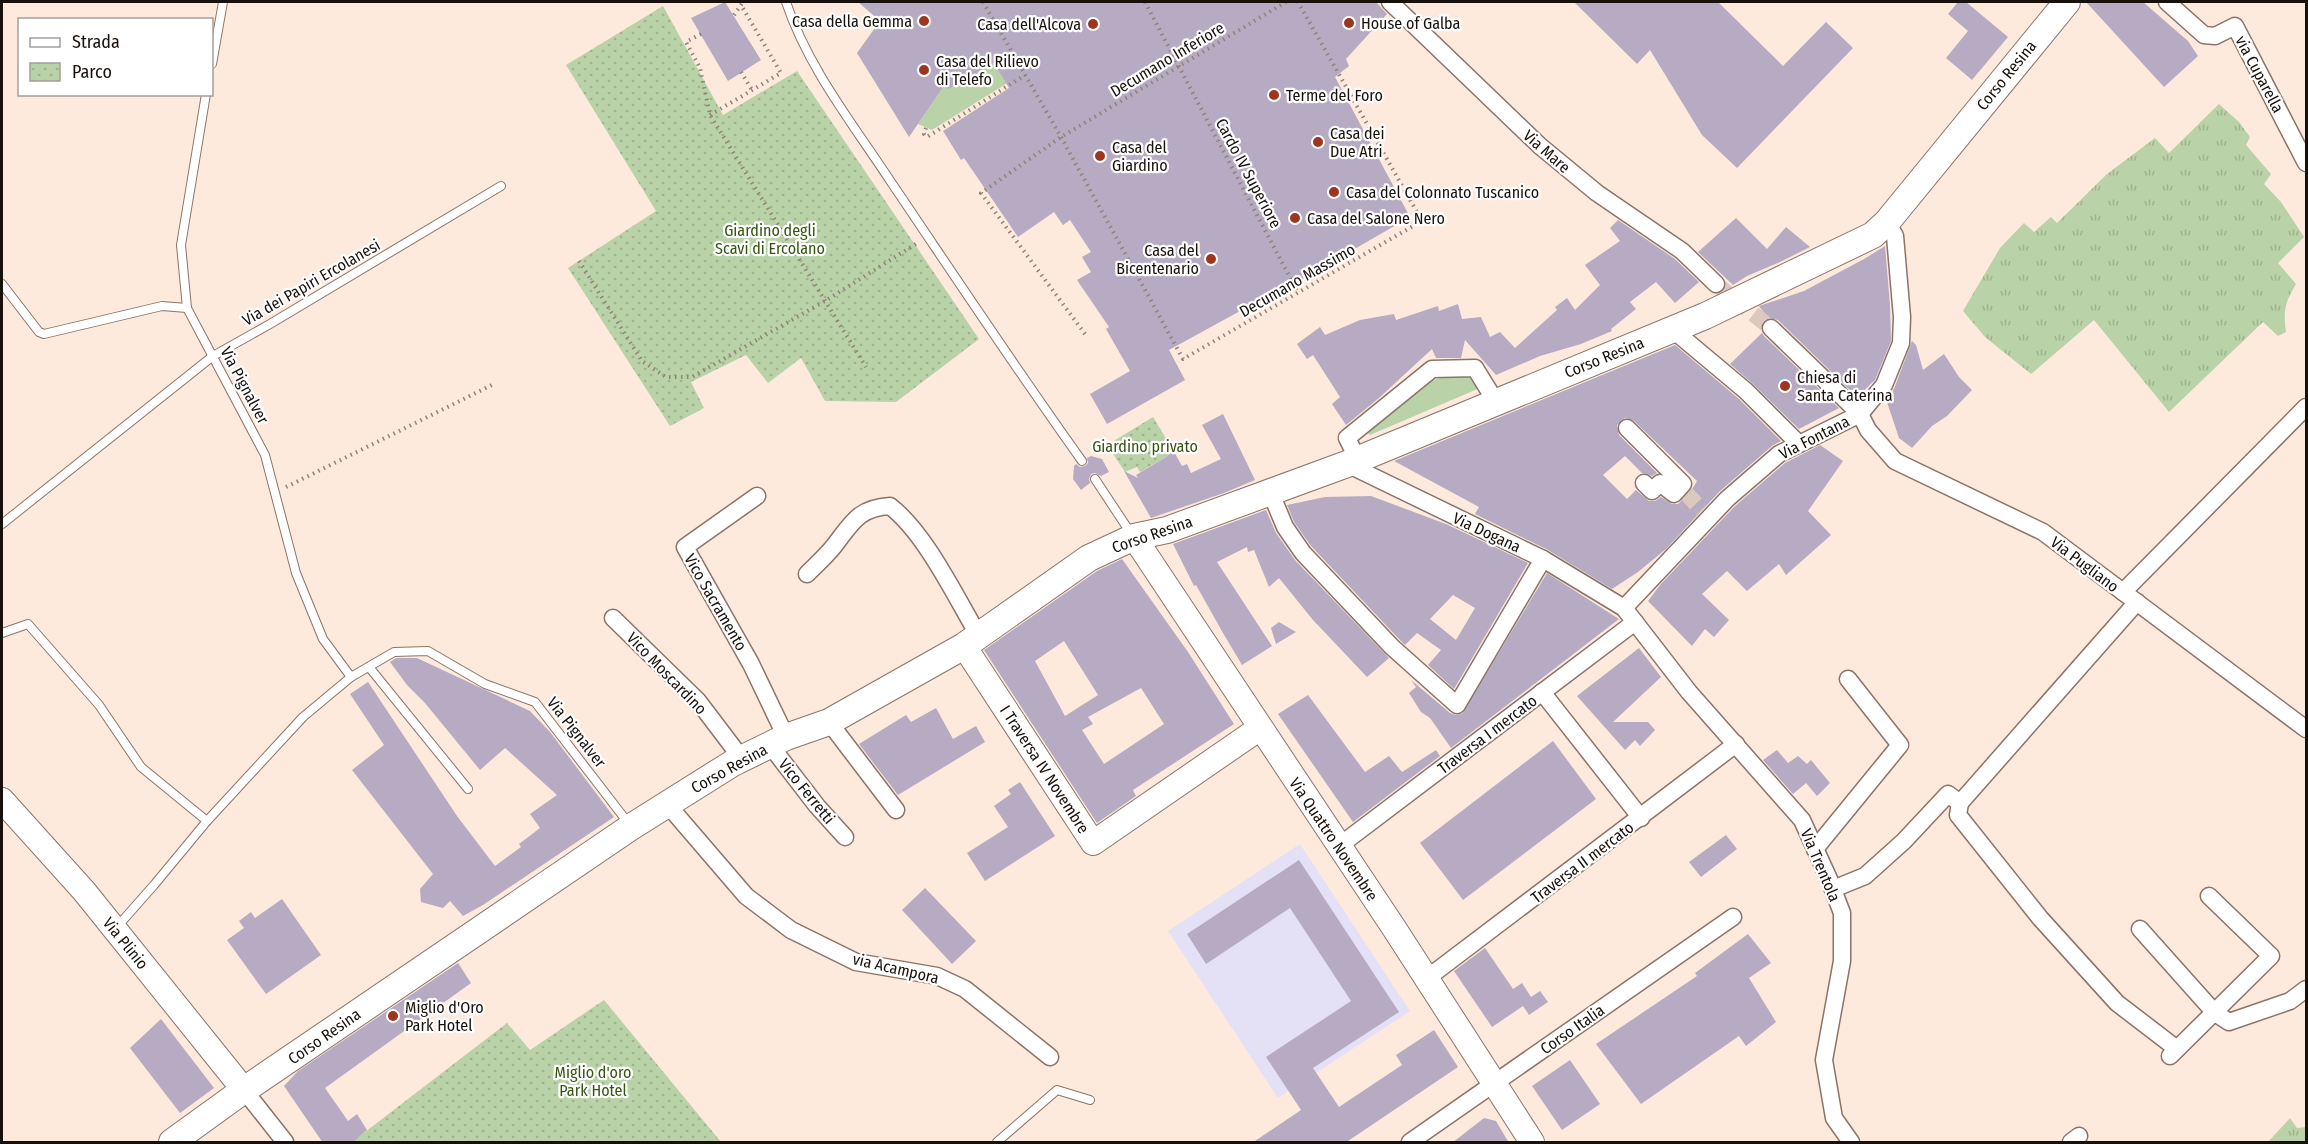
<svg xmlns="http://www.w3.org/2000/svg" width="2308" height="1144" viewBox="0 0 2308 1144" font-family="'Fira Sans Condensed',sans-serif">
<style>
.education{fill:#e4e1f7}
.grass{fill:url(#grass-tufts)}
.park{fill:url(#park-dots)}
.garden{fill:#b9d2a7}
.building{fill:#b6abc2;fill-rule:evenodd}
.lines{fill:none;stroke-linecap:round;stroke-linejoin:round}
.street-tunnel{stroke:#dcc8be;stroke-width:16;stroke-dasharray:16 8;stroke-linecap:butt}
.lane-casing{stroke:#8b7467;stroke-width:10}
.street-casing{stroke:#8b7467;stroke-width:19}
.secondary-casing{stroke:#8b7467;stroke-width:26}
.primary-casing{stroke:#8b7467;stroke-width:28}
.path{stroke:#91827a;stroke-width:4;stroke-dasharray:1.5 4.5;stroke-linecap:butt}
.lane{stroke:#fff;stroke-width:8}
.street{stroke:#fff;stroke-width:16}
.secondary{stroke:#fff;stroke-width:24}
.primary{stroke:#fff;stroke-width:26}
.poi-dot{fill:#9e351f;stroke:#fff;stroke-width:2}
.labels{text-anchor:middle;stroke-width:4.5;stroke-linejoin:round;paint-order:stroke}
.poi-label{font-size:16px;fill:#18100b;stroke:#fff;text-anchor:start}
.street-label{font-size:16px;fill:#18100b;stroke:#fff}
.park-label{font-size:16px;fill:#345510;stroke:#fff}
</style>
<defs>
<pattern id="grass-tufts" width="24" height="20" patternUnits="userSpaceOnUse" patternTransform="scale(1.5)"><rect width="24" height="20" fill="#b9d2a7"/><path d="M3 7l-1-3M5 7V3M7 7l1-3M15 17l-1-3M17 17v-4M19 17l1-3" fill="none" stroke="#9eb38e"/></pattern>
<pattern id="park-dots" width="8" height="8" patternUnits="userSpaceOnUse" patternTransform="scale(1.5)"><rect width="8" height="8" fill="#b9d2a7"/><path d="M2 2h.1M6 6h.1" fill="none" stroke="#9eb38e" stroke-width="1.8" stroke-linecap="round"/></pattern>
</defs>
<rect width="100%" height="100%" fill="#fee9dd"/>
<path class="education" d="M 1300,844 L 1410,1011 L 1278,1098 L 1168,931 Z"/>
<g class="grass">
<path d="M 2219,104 L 2239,122 L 2250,137 L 2246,145 L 2271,174 L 2264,184 L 2281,202 L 2304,237 L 2278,263 L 2296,284 C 2285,303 2283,309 2286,332 L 2278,336 L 2263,322 L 2169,412 L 2094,320 L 2031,374 L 1985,337 L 1963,311 L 2000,248 L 2024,223 L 2034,232 L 2051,217 L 2057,223 L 2107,174 L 2155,138 L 2169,153 Z"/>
<path d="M 2290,1118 L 2297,1128 L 2306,1127 L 2306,1142 L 2268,1142 Z"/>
</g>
<g class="park">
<path d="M 663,6 L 723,115 L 797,71 L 979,339 L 896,402 L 825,401 L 801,358 L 768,383 L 746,355 L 691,382 L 704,408 L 670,426 L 568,268 L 656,211 L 566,65 Z"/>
<path d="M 1153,417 L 1173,450 L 1166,457 L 1140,472 L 1137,467 L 1125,472 L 1107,445 Z"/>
<path d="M 604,1000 L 721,1142 L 352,1142 L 507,1023 L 530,1050 Z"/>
</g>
<g class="garden">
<path d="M 994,63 L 1017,77 L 932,130 L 918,124 L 944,86 Z"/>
<path d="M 1476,372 L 1482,387 L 1370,435 L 1362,425 L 1420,384 L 1450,375 Z"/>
</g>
<g class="building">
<path d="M 725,2 L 761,60 L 728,81 L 691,18 Z"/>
<path d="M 858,2 L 1376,2 L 1387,14 L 1346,59 L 1349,66 L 1335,77 L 1410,217 L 1301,280 L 1300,278 L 1169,350 L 1185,380 L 1107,424 L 1090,394 L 1130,371 L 1106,329 L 1109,327 L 1077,280 L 1091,272 L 1082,257 L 1091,252 L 1070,220 L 1063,225 L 1054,212 L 1018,237 L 964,158 L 961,160 L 943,131 L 1009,88 L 994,63 L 948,89 L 944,86 L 909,137 L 857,53 L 880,21 Z"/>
<path d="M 1574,2 L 1718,2 L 1783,66 L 1826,22 L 1853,48 L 1737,168 L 1702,135 L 1650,50 L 1637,64 Z"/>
<path d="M 1958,2 L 1966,2 L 2008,37 L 1972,80 L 1946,58 L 1968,31 L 1948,14 Z"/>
<path d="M 2086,2 L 2143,2 L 2188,41 L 2198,56 L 2164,87 Z"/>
<path d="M 1736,218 L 1767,249 L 1786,227 L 1810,247 L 1780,262 L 1747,276 L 1733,285 L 1698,252 Z"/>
<path d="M 1618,220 L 1675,259 L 1699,282 L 1675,303 L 1656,282 L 1630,302 L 1636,309 L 1611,329 L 1612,331 L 1581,344 L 1540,356 L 1496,375 L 1465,340 L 1461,358 L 1436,358 L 1432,349 L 1379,398 L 1346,425 L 1332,404 L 1340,397 L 1313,355 L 1307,359 L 1297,344 L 1320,327 L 1325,335 L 1360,320 L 1394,314 L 1396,320 L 1438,306 L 1439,311 L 1458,304 L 1462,319 L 1481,317 L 1490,337 L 1500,332 L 1515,348 L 1557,310 L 1555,307 L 1567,298 L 1575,310 L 1600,285 L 1585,265 L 1620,241 L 1610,228 Z"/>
<path d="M 1885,246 L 1890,305 L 1891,341 L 1875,380 L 1857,397 L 1778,320 L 1768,318 L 1759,306 L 1804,291 L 1864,259 Z"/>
<path d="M 1762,333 L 1764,336 L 1839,408 L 1799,429 L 1753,384 L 1730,364 Z"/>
<path d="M 1912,341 L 1916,345 L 1923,370 L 1944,354 L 1959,377 L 1972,390 L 1947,416 L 1932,426 L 1912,448 L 1899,438 L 1886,399 L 1894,389 Z"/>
<path d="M 1675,345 L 1739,399 L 1781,441 L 1772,446 L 1720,491 L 1666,549 L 1638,572 L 1612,589 L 1548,550 L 1475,514 L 1479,507 L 1394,461 ZM 1625,418 L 1634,421 L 1697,481 L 1691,491 L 1678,504 L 1672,504 L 1661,497 L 1655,501 L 1649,501 L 1636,490 L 1627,499 L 1603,475 L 1625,456 L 1642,473 L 1652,476 L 1657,473 L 1619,435 L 1617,425 Z"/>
<path d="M 1223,414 L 1255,480 L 1224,493 L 1151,518 L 1124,471 L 1138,478 L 1136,475 L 1166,457 L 1173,450 L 1182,466 L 1187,464 L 1191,473 L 1221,459 L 1202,425 Z"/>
<path d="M 1820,445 L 1843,461 L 1808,511 L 1831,535 L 1786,575 L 1779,564 L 1747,591 L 1727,571 L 1702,594 L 1729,620 L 1714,637 L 1705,629 L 1692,646 L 1648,601 L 1660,585 L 1734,507 L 1785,463 Z"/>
<path d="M 1091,456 L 1102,459 L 1109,472 L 1101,476 L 1095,473 L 1091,474 L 1089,479 L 1090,483 L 1081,490 L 1073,479 L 1074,466 L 1076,464 L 1080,467 L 1085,466 L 1088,463 L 1087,458 Z"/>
<path d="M 1371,496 L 1446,524 L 1528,563 L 1454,689 L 1428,665 L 1441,650 L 1417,633 L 1405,645 L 1399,639 L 1311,546 L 1294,522 L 1287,505 L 1325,497 ZM 1453,595 L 1475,608 L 1456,640 L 1430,619 Z"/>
<path d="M 1266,510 L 1276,533 L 1295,560 L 1389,658 L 1367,677 L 1313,620 L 1279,578 L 1269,587 L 1254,550 L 1248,552 L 1247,547 L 1217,562 L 1272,646 L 1242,665 L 1223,633 L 1196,585 L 1194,586 L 1173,544 Z"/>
<path d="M 1122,559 L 1188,652 L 1234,724 L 1133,790 L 1136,796 L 1097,823 L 984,650 L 1097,571 ZM 1064,641 L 1098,695 L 1065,716 L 1035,661 ZM 1141,688 L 1164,724 L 1104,764 L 1082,730 L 1093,724 L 1088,717 Z"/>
<path d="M 1547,573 L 1619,619 L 1451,748 L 1430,718 L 1421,712 L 1409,693 L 1416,687 L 1411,680 L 1450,713 L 1456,715 L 1462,714 Z"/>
<path d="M 1279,622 L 1296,632 L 1276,644 L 1271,628 Z"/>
<path d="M 1639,648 L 1661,677 L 1613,722 L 1648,722 L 1655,730 L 1640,746 L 1635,740 L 1625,750 L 1577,696 Z"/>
<path d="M 396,658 L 417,658 L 530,711 L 550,732 L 614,817 L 483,905 L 463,916 L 450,901 L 443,908 L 421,902 L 420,889 L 433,874 L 352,770 L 384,745 L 350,694 L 368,682 L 457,816 L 495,866 L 521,847 L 519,844 L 540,828 L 530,814 L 557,795 L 505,748 L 480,770 L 425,703 L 407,685 L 390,662 Z"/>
<path d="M 1308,695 L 1365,772 L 1389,756 L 1402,772 L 1436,750 L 1440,756 L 1353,822 L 1278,714 Z"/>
<path d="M 936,708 L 953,739 L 976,726 L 985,742 L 898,795 L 859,744 L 906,715 L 911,722 Z"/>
<path d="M 1553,741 L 1596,799 L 1463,900 L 1420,843 Z"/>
<path d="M 1777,750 L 1788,763 L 1798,756 L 1807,764 L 1811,760 L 1830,783 L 1817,796 L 1806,783 L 1793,794 L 1763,760 Z"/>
<path d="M 1020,782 L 1055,836 L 985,881 L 967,853 L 1008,827 L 994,806 L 1011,794 L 1008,790 Z"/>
<path d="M 1726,835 L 1737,849 L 1701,877 L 1689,862 Z"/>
<path d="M 1299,860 L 1399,1012 L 1313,1068 L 1339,1107 L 1402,1065 L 1396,1055 L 1434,1030 L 1458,1067 L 1345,1143 L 1252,1143 L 1301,1110 L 1266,1057 L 1351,1001 L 1290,908 L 1206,964 L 1187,934 Z"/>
<path d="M 925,888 L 976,941 L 952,964 L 902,910 Z"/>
<path d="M 282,899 L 321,955 L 266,994 L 227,940 L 244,928 L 239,921 L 251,912 L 255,918 Z"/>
<path d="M 1748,934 L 1771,963 L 1749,978 L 1776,1022 L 1746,1046 L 1739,1036 L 1641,1104 L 1596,1044 L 1697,976 L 1695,973 Z"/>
<path d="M 1485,948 L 1513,989 L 1522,983 L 1531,997 L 1540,991 L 1548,1002 L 1529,1015 L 1523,1006 L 1492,1027 L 1454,971 Z"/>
<path d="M 458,963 L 471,983 L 325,1088 L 348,1121 L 357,1114 L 367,1130 L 352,1143 L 323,1143 L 284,1086 L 298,1071 Z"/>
<path d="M 161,1019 L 214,1088 L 180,1113 L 130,1048 Z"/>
<path d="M 1570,1060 L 1600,1104 L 1562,1130 L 1532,1086 Z"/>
<path d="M 1484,1118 L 1496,1121 L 1509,1143 L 1452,1143 Z"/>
</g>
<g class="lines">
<g class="street-tunnel">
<path d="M 1716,284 L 1771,328"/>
<path d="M 1685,492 L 1702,510"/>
</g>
<defs>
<g id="lane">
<path d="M 786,2 C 808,68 853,124 891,182 C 954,275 1016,369 1082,461"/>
<path d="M 212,64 L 223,2"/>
<path d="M 206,94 L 181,245 L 187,308 L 265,455 L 296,573 L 323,639 L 351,677"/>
<path d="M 2,284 L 39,332 L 44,334 L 162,306 L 187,308"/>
<path d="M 1095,479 L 1132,535"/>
<path d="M 2,524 L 213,356 L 270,324 L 501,186"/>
<path d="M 2,633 L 28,624 L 99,705 L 141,767 L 207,821"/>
<path d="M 369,667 L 468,789"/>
<path d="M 116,928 L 154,885 L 207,821 L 303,717 L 351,677 L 394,652 L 428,651 L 485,684 L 535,702 L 629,824"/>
<path d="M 997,1142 L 1057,1090 L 1090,1100"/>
</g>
<g id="street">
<path d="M 1390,2 L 1540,146 L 1597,193 L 1682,251 L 1716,284"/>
<path d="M 2167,2 L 2204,35 L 2215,36 L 2235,26 L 2306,163"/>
<path d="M 1771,328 L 1860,414 L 1868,430 L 1895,461 L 2043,532 L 2306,729"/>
<path d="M 1672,329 L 1746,391 L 1799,444"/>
<path d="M 1627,428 L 1683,484 L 1674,494 L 1660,483 L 1652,491 L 1644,483"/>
<path d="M 1358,460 L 1347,438 L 1432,369 L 1475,368 L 1496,402"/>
<path d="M 1347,464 L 1543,559 L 1624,608 L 1689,692 L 1802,820 L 1829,879 L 1842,913 L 1842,961 L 1824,1060 L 1834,1118 L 1851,1142"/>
<path d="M 1270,491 L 1285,527 L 1303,553 L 1392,647 L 1457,705 L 1543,559"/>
<path d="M 757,496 L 685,547 L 751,664 L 786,737"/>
<path d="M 807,574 C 816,565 826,556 834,546 C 852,523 858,508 890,506 C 926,534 955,596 979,636"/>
<path d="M 2123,592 L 2306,407"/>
<path d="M 1624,608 L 1727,499 L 1779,454 L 1860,414 L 1884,385 L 1901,343 L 1902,317 L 1895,236 L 1887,222"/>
<path d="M 613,618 L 698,701 L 742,759"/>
<path d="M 1542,692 L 1641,818"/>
<path d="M 829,722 L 896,810"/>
<path d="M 770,745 L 817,806 L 845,837"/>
<path d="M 1960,803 L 1958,815 L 2040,918 L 2117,1003 L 2177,1049"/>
<path d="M 667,804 L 746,896 L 791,930 L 856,962 L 937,976 L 965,989 L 1050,1057"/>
<path d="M 1339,846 L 1635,622"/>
<path d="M 1815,849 L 1900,745 L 1848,679"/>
<path d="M 1833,889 L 1865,876 L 1904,841 L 1948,794 L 1960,803 L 2137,602"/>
<path d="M 2140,929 L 2215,1013 L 2229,1022 L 2290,1001 L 2306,989"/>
<path d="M 1426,979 L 1736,744"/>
<path d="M 2170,1056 L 2271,956 L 2209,896"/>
<path d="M 244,1090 L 285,1142"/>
<path d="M 1410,1142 L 1733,917"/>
<path d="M 2071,1142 L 2079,1136"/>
</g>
<g id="secondary">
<path d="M 1134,537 L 1394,928 L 1532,1142"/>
<path d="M 964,646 L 1093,843 L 1260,728"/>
<path d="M 2,800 L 84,891 L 244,1090"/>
</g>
<path id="primary" d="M 172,1142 L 244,1090 L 631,827 L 733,763 L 786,737 L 829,722 L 964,646 L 1089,558 L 1134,537 L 1167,530 L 1347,464 L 1705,316 L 1873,235 L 1887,222 L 2067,2"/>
</defs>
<use href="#lane" class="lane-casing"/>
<use href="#street" class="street-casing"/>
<use href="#secondary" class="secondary-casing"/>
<use href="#primary" class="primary-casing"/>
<g class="path">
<path d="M 983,2 L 1061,137 L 1183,359 L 1422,221 L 1298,2"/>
<path d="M 1145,2 L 1298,293"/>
<path d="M 734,15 L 743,2"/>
<path d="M 701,34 L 686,42 L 700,68 L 710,115 L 866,367"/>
<path d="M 741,72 L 752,90"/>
<path d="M 710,115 L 781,73 L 741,5"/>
<path d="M 926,128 L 924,134 L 927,137 L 1025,75"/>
<path d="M 579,261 L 642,361 L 666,377 L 692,377 L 825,301 L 919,242"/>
<path d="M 1085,334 L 981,193 L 1061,137 L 1286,2"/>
<path d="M 286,487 L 492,385"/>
</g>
<use href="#lane" class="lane"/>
<use href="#street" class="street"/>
<use href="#secondary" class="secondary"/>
<use href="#primary" class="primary"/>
</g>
<g class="poi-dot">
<circle cx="924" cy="21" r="6"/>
<circle cx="1349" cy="23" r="6"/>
<circle cx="1093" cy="24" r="6"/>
<circle cx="924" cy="70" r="6"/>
<circle cx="1274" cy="95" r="6"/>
<circle cx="1318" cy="142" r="6"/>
<circle cx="1100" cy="156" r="6"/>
<circle cx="1334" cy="192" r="6"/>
<circle cx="1295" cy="218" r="6"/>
<circle cx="1211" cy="259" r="6"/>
<circle cx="1785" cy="386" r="6"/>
<circle cx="393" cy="1016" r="6"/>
</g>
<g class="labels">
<g class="poi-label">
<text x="912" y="27" text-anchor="end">Casa della Gemma</text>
<text x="1361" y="29">House of Galba</text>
<text x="1081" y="30" text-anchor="end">Casa dell'Alcova</text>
<text x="936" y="67">Casa del Rilievo<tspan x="936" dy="18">di Telefo</tspan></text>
<text x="1286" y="101">Terme del Foro</text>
<text x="1330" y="139">Casa dei<tspan x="1330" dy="18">Due Atri</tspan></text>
<text x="1112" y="153">Casa del<tspan x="1112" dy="18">Giardino</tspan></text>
<text x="1346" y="198">Casa del Colonnato Tuscanico</text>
<text x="1307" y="224">Casa del Salone Nero</text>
<text x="1199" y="256" text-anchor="end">Casa del<tspan x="1199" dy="18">Bicentenario</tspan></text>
<text x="1797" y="383">Chiesa di<tspan x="1797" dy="18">Santa Caterina</tspan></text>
<text x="405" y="1013">Miglio d'Oro<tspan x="405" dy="18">Park Hotel</tspan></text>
</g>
<g class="street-label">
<text transform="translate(1167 59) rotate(-31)" y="6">Decumano Inferiore</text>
<text transform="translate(2260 74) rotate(62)" y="6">via Cuparella</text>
<text transform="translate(2006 75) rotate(-51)" y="6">Corso Resina</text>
<text transform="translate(1547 151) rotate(41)" y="6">Via Mare</text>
<text transform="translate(1249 173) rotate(62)" y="6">Cardo IV Superiore</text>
<text transform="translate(1297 280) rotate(-30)" y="6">Decumano Massimo</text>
<text transform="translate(311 282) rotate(-30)" y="6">Via dei Papiri Ercolanesi</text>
<text transform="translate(1604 357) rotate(-22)" y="6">Corso Resina</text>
<text transform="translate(245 385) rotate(62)" y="6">Via Pignalver</text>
<text transform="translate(1814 437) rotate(-27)" y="6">Via Fontana</text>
<text transform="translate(1487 532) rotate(25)" y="6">Via Dogana</text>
<text transform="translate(1152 534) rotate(-19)" y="6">Corso Resina</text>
<text transform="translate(2085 564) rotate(37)" y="6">Via Pugliano</text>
<text transform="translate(716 602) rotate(60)" y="6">Vico Sacramento</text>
<text transform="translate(667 673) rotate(46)" y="6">Vico Moscardino</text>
<text transform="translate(577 732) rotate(52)" y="6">Via Pignalver</text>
<text transform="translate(1487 734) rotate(-37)" y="6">Traversa I mercato</text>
<text transform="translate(729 768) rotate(-29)" y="6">Corso Resina</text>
<text transform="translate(1045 769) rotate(57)" y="6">I Traversa IV Novembre</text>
<text transform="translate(807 791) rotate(51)" y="6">Vico Ferretti</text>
<text transform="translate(1334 839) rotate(56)" y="6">Via Quattro Novembre</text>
<text transform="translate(1582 862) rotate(-37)" y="6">Traversa II mercato</text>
<text transform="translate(1821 865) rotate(67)" y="6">Via Trentola</text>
<text transform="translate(126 943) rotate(51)" y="6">Via Plinio</text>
<text transform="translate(896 968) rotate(13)" y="6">via Acampora</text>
<text transform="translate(1572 1029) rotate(-35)" y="6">Corso Italia</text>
<text transform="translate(324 1036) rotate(-35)" y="6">Corso Resina</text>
</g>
<g class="park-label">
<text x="770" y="236">Giardino degli<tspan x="770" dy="18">Scavi di Ercolano</tspan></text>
<text x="1145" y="452">Giardino privato</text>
<text x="593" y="1078">Miglio d'oro<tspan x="593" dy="18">Park Hotel</tspan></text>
</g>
</g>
<rect width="2308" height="1144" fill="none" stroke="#18100b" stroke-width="6"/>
<rect x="18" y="18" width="195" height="78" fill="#ffffff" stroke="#a39f9d" stroke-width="1.5"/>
<rect x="30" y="38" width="30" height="9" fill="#ffffff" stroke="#a39f9d" stroke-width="1.5"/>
<text x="72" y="48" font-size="18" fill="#18100b">Strada</text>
<rect x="30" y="63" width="30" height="18" fill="url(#park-dots)" stroke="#a39f9d" stroke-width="1.5"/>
<text x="72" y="78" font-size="18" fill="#18100b">Parco</text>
</svg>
